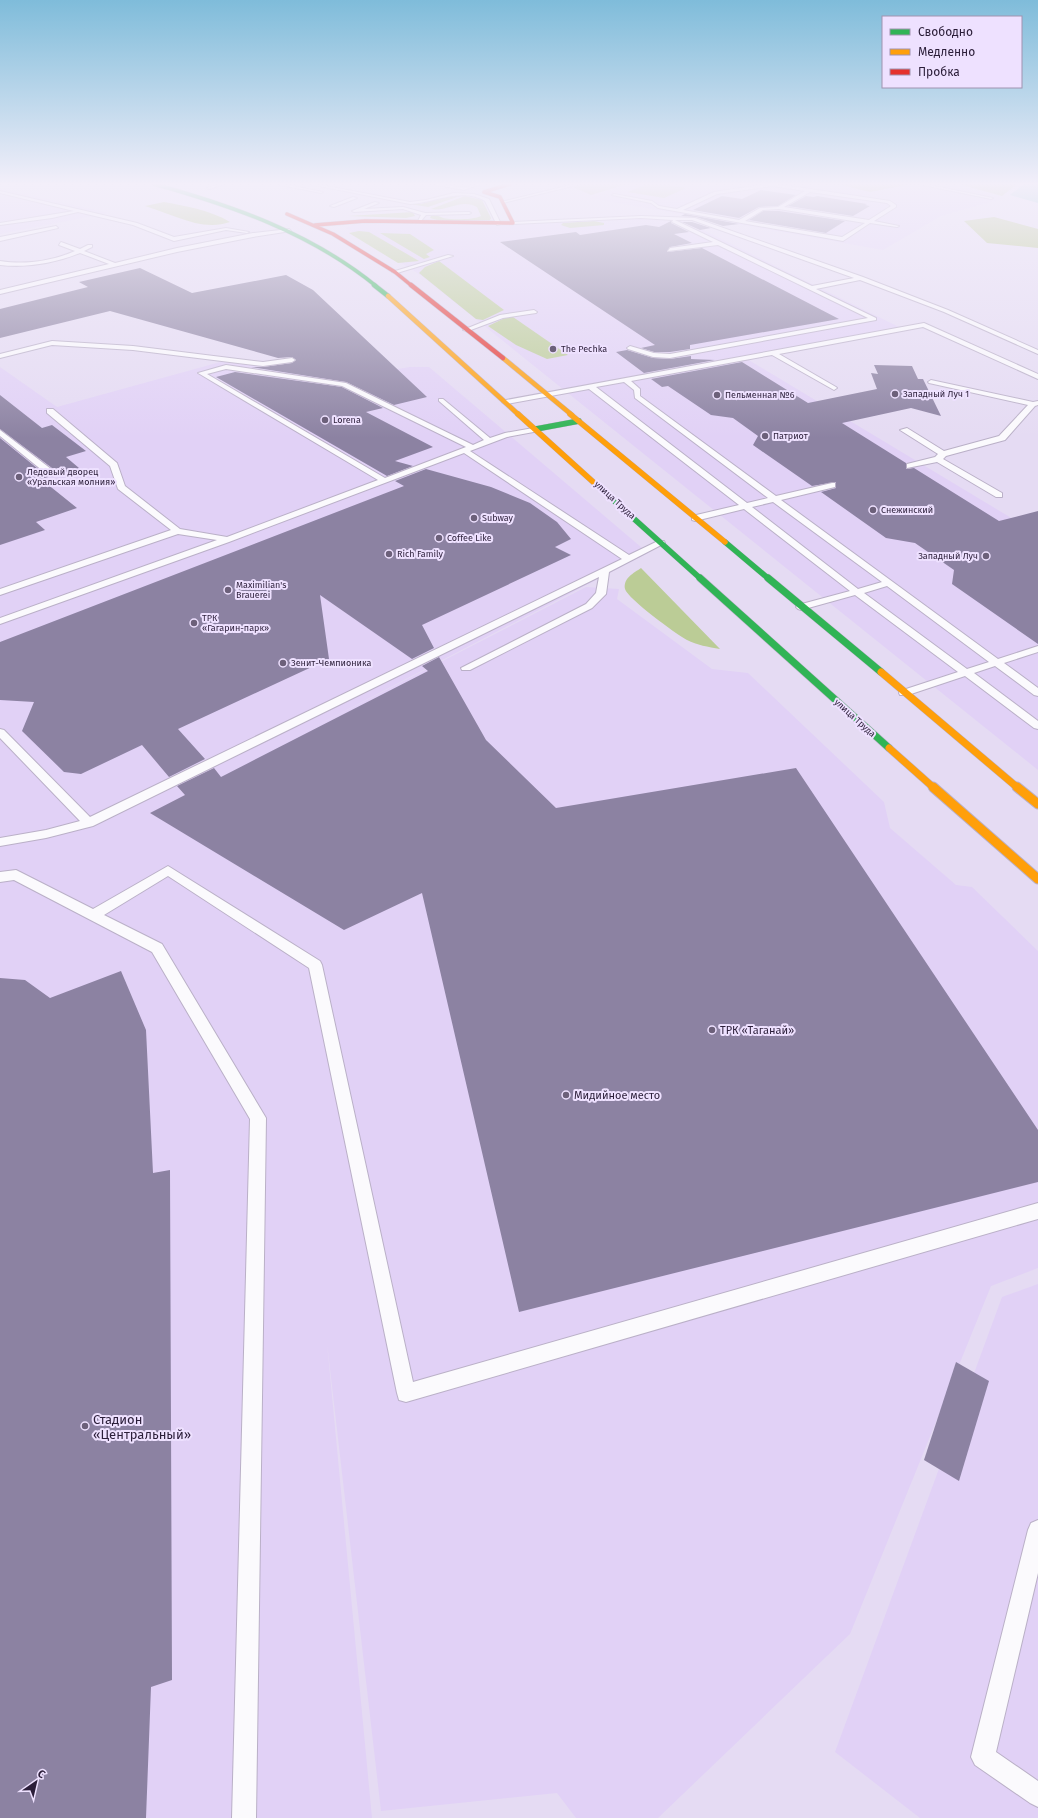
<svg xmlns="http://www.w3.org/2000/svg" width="1038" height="1818" viewBox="0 0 1038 1818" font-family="'Fira Sans',sans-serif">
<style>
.built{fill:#e1d1f6}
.green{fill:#bbcc96}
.forest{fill:#b1c27e}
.water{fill:#81c8c6}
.building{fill:#8c82a2}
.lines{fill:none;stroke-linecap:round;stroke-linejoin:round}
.lane-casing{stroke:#bab0c7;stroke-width:2}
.fast-far3-casing{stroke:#bab0c7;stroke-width:4.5}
.fast-far2-casing{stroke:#bab0c7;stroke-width:5.5}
.fast-far1-casing{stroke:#bab0c7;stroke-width:6}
.fast-casing{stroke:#bab0c7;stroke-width:8}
.slow-far3-casing{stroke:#bab0c7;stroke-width:5.5}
.slow-far2-casing{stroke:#bab0c7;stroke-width:6}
.slow-far1-casing{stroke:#bab0c7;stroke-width:8}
.slow-casing{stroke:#bab0c7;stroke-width:11}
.jam-far1-casing{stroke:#bab0c7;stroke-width:4.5}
.jam-casing{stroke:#bab0c7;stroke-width:5.5}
.lane{fill:#fbfafd;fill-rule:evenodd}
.fast-far3{stroke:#30b455;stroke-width:3.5}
.fast-far2{stroke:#30b455;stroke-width:4.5}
.fast-far1{stroke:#30b455;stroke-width:5.5}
.fast{stroke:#30b455;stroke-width:7}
.slow-far3{stroke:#ff9f0a;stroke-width:4.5}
.slow-far2{stroke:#ff9f0a;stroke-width:5.5}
.slow-far1{stroke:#ff9f0a;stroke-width:7}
.slow{stroke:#ff9f0a;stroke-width:9}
.jam-far1{stroke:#e5322d;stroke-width:3.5}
.jam{stroke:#e5322d;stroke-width:4.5}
.poi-dot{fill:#6c607a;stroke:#eee1ff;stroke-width:1.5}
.labels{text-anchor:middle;stroke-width:4;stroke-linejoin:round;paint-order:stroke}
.far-poi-label{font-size:9px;fill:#2b1e39;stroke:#eee1ff;text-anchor:start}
.far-street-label{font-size:9px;fill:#2b1e39;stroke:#eee1ff}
.poi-label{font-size:11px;fill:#2b1e39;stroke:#eee1ff;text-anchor:start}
.near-poi-label{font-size:13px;fill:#2b1e39;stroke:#eee1ff;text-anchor:start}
</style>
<rect width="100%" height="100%" fill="#e5dbf3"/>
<g class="built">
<path d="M 635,184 L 698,184 L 716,186 L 726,184 L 948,184 L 1005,198 L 941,216 L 883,250 L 590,198 L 622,186 Z"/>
<path d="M 0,188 L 108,213 L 0,234 Z"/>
<path d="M 620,219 L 681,219 L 901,328 L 747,359 L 1038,534 L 1038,770 L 422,276 L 346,228 L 357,223 L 488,225 Z"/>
<path d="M 224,361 L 351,377 L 410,367 L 429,367 L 648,553 L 287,741 L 586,587 L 619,589 L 617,599 L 712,669 L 748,673 L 884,802 L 890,828 L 956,885 L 972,887 L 1038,951 L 1038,1268 L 991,1286 L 850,1634 L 658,1818 L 576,1818 L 557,1793 L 381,1811 L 327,1343 L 372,1818 L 0,1818 L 0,367 L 57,407 Z"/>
<path d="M 1038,1284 L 1038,1818 L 920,1818 L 835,1752 L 1002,1297 Z"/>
</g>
<g class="green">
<path d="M 566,184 L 627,184 L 591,195 Z"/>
<path d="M 647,184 L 661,184 L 686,188 L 664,198 L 628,192 Z"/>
<path d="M 463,195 L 428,207 L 404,203 L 421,204 L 447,196 Z"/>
<path d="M 465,196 L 482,200 L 491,218 L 490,220 L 437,220 L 430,218 L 431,216 C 436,215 439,216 443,218 C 450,220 474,220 481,216 L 477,207 C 462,198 446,212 431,209 Z"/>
<path d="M 413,212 L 415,216 L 406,218 L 348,216 Z"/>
<path d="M 594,221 L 604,223 L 604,225 L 570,228 L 561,225 L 563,223 Z"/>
<path d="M 359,231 L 369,232 L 419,261 L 398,263 L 349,233 Z"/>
<path d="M 380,233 L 410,234 L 434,250 L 426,254 L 430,257 L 424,259 Z"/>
<path d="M 439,261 L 504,310 L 483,320 L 476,319 L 419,273 L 425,267 Z"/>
<path d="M 507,317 L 513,317 L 568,355 L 547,359 L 516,345 L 488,326 Z"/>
<path d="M 641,568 L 720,649 C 708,647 697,645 687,640 C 676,634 628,599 625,589 C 623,578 634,573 641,568 Z"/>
</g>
<g class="forest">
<path d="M 837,184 L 912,184 L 870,192 Z"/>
<path d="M 958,184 L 1015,184 L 1016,185 L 1002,196 Z"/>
<path d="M 164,202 C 186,206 210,210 230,222 C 201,232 173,214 145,206 Z"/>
<path d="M 994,217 L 1038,229 L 1038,248 L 987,243 L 964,221 Z"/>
</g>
<path class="water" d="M 1024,184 L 1038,184 L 1038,203 L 1010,195 Z"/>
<g class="building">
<path d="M 761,190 L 796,195 L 778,206 L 759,207 L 739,218 L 693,210 L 722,196 L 742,199 Z"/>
<path d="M 806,196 L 814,197 L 817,196 L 867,204 L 865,205 L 870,206 L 853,216 L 788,206 Z"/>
<path d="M 763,211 L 779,211 L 845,221 L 826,233 L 749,220 Z"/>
<path d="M 685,214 L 739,224 L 723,226 L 696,217 L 681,216 Z"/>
<path d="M 671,221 L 671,223 L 689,232 L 674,234 L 692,243 L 670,247 L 667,252 L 702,248 L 839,319 L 690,345 L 690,349 L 670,352 L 654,352 L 641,348 L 655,345 L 500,242 L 576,232 L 580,235 L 646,225 L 659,227 Z"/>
<path d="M 682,222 L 692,222 L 711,228 L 700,230 Z"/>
<path d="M 140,268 L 192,293 L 286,275 L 313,290 L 427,397 L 394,405 L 346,382 L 251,367 L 263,367 L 292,363 L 296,360 L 292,357 L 278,358 L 110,311 L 0,338 L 0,309 L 88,287 L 79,282 Z"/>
<path d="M 627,350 L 653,358 L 670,359 L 691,356 L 691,359 L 715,360 L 644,373 L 616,352 Z"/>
<path d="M 742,362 L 808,403 L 877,389 L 871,373 L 878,374 L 874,365 L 912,366 L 918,379 L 923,379 L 941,416 L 911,408 L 842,423 L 906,463 L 906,469 L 914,468 L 999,521 L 1038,511 L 1038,644 L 952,584 L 954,570 L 915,543 L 886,538 L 821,492 L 836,488 L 836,482 L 812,486 L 753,445 L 758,436 L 733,418 L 711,415 L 668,386 L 662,387 L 651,379 Z"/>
<path d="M 235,372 L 342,387 L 383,408 L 366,412 L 433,447 L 395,461 L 413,466 L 387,476 L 216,377 Z"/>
<path d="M 0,395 L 42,428 L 52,425 L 86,451 L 66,457 L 79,468 L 56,475 L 56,471 L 0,429 Z"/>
<path d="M 0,438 L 48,477 L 41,479 L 77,508 L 36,522 L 45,530 L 0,545 Z"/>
<path d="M 426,469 L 491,487 L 530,503 L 557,522 L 571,539 L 555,547 L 571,555 L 422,625 L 434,648 L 412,659 L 320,595 L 329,659 L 178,729 L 205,759 L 169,777 L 142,745 L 81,774 L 64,772 L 22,731 L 34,702 L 0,700 L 0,642 L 404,486 L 395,481 Z"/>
<path d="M 439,657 L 486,740 L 556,808 L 796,768 L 1038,1130 L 1038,1182 L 519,1312 L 422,893 L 344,930 L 150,813 L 185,795 L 177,786 L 214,768 L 221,777 L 428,671 L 422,666 Z"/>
<path d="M 121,971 L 146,1030 L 153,1173 L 170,1170 L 172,1680 L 151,1687 L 146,1818 L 0,1818 L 0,978 L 25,980 L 50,998 Z"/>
<path d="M 956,1362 L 989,1381 L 959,1481 L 924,1460 Z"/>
</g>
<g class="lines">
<defs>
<g id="lane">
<path d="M 219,184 L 224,184 L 209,189 L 207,188 Z"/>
<path d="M 276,184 L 283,184 L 323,192 L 321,193 Z"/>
<path d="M 309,184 L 316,184 L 410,202 L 426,200 L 454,193 L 474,194 L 489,199 L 501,224 L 497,225 L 485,201 C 462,187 434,203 410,204 Z"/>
<path d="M 432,184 C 443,183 455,188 465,187 C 471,187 475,183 481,184 L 464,190 Z"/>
<path d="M 575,184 L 581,184 L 503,203 L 501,202 Z"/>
<path d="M 767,184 L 777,184 L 890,201 L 896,205 L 896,207 L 874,221 L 899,226 L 897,227 L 870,223 L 843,241 L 658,208 L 651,203 L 612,195 L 614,194 L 652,201 L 659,206 L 677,209 L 714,192 ZM 772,186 L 805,191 L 778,207 L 760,208 L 739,220 L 683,210 L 717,194 ZM 810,192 L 887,203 L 891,206 L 869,220 L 784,207 ZM 779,209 L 865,223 L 842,237 L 745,221 L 763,210 Z"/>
<path d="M 918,184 L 925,184 L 993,198 L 991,199 Z"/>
<path d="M 0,191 L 137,223 L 174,237 L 226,228 L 249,232 L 247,233 L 226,230 L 174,241 L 133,225 L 78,212 L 52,218 L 0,225 L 0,223 L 74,211 L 0,193 Z"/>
<path d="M 353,197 L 357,198 L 334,207 L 330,206 Z"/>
<path d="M 375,202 L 379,203 L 364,209 L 403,207 L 425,213 L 469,212 L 471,213 L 469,214 L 426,215 L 420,222 L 418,221 L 421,215 L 403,209 L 354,212 L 352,211 Z"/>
<path d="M 641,216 L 695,218 L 863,277 L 948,310 L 1038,350 L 1038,354 L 944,312 L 860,280 L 816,289 L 876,318 L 876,320 L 670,358 L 653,357 L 628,349 L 627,348 L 630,346 L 654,353 L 670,354 L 868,318 L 718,245 L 668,251 L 670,248 L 713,242 L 672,222 L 673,220 L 641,218 L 513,224 L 511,223 L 513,222 ZM 675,220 L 692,220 L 854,278 L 812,286 Z"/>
<path d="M 56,226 L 58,228 L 0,241 L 0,237 Z"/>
<path d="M 289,229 L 291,231 L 253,237 L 177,252 L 0,294 L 0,290 L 109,264 L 80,253 C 55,263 27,268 0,265 L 0,261 C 26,265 52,261 75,251 L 59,245 L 61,242 L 80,249 L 88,245 L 92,245 L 92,247 L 84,251 L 115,263 L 177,248 L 253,233 Z"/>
<path d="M 448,255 L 453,256 L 397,273 L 392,272 Z"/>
<path d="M 534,310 L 537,312 L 536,313 L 503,318 L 468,331 L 463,330 L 500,315 Z"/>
<path d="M 924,323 L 1038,374 L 1038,379 L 923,327 L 779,354 L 836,387 L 837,388 L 834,390 L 772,355 L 631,381 L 640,389 L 640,396 L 776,496 L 832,483 L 835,483 L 835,487 L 781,500 L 998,659 L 1038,646 L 1038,652 L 1004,663 L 1038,688 L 1038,696 L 1034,695 L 995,666 L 974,673 L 1038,721 L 1038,729 L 1034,728 L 965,676 L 908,695 L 900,695 L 899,693 L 900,691 L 958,672 L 855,595 L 801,610 L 798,609 L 796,607 L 798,605 L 850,591 L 744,509 L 695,521 L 692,520 L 692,516 L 739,505 L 589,389 L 506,404 L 502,402 L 506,400 ZM 624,382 L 634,390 L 635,398 L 768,498 L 747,503 L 596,387 ZM 773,502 L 882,582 L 858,589 L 752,507 ZM 887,586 L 989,662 L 967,669 L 864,593 Z"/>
<path d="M 52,341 L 133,346 L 263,362 L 292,358 L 295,360 L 292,362 L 263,366 L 133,350 L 52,345 L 0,358 L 0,354 Z"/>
<path d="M 226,365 L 346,383 L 473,445 L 484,440 L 439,401 L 439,399 L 443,399 L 490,438 L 505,433 L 539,427 L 539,431 L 507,437 L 470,451 L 629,555 L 658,541 L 664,541 L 665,543 L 609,572 L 606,594 L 592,608 L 470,670 L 462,670 L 461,668 L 586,604 L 596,593 L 599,577 L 93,826 L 46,838 L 0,846 L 0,838 L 46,830 L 80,821 L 0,738 L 0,729 L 4,730 L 90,817 L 622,559 L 464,453 L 229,542 L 0,624 L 0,618 L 217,540 L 178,534 L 0,595 L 0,589 L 171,530 L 118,489 L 110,466 L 47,413 L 47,409 L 53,409 L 117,463 L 125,486 L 180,529 L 227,537 L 378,480 L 198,373 ZM 226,369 L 342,386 L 466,447 L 385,478 L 207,374 Z"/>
<path d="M 931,380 L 1033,402 L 1038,401 L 1038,405 L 1035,406 L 1005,440 L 946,456 L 943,459 L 1002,493 L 1002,497 L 996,497 L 937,462 L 907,468 L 907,464 L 935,457 L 938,454 L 900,430 L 907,428 L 944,451 L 999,436 L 1028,405 L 929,383 L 928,382 Z"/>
<path d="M 0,430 L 55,472 L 55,476 L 49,476 L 0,436 Z"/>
<path d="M 168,866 L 320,961 L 322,965 L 413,1382 L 1038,1203 L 1038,1219 L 406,1402 L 399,1400 L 397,1393 L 309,968 L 168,876 L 104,915 L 162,944 L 266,1118 L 256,1818 L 232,1818 L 250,1119 L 152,952 L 14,880 L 0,882 L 0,872 L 16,870 L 20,872 L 93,909 Z"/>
<path d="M 1038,1520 L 1038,1573 L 996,1752 L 1038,1781 L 1038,1807 L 1030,1803 L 975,1765 L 971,1757 L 1028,1530 L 1031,1523 Z"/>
</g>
<path id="fast-far3" d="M 154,184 C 233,206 311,233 376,286"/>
<path id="fast-far2" d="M 374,285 L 388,296"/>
<g id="fast-far1">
<path d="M 536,429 L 579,421"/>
<path d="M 612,499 L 701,579"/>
<path d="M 725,542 L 769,579"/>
</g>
<g id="fast">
<path d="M 700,578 L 889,748"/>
<path d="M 768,578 L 881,672"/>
</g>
<g id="slow-far3">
<path d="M 388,296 L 519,415"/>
<path d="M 503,358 L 572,415"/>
</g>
<g id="slow-far2">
<path d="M 518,414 L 612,499"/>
<path d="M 570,414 L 725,542"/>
</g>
<g id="slow-far1">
<path d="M 881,672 L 1018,788"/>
<path d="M 889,748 L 934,788"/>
</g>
<g id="slow">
<path d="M 933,787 L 1038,879"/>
<path d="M 1017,787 L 1038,804"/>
</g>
<g id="jam-far1">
<path d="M 287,214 L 333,234 L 395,272 L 412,286"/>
<path d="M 315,225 L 365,221 L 513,223 L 500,197 L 484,192 L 510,184"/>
</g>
<path id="jam" d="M 411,285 L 503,358"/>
</defs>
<use href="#lane" class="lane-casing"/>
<use href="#fast-far3" class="fast-far3-casing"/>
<use href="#fast-far2" class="fast-far2-casing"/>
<use href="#fast-far1" class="fast-far1-casing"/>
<use href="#fast" class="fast-casing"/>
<use href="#slow-far3" class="slow-far3-casing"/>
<use href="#slow-far2" class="slow-far2-casing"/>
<use href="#slow-far1" class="slow-far1-casing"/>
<use href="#slow" class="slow-casing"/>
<use href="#jam-far1" class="jam-far1-casing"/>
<use href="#jam" class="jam-casing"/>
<use href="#lane" class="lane"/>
<use href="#fast-far3" class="fast-far3"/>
<use href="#fast-far2" class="fast-far2"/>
<use href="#fast-far1" class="fast-far1"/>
<use href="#fast" class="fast"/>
<use href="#slow-far3" class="slow-far3"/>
<use href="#slow-far2" class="slow-far2"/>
<use href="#slow-far1" class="slow-far1"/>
<use href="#slow" class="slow"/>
<use href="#jam-far1" class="jam-far1"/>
<use href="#jam" class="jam"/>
</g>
<linearGradient id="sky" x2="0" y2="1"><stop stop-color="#7fbcda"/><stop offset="0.42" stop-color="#f3effa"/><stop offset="1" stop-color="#f3effa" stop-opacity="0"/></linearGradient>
<rect width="1038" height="438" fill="url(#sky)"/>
<g class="poi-dot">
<circle cx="553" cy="349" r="4"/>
<circle cx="895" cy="394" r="4"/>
<circle cx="717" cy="395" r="4"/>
<circle cx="325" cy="420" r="4"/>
<circle cx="765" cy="436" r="4"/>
<circle cx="19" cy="477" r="4"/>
<circle cx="873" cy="510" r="4"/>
<circle cx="474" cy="518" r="4"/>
<circle cx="439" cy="538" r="4"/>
<circle cx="389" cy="554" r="4"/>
<circle cx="986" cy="556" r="4"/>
<circle cx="228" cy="590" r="4"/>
<circle cx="194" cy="623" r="4"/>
<circle cx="283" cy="663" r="4"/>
<circle cx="712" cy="1030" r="4"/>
<circle cx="566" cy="1095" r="4"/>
<circle cx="85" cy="1426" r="4"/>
</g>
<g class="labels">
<g class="far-poi-label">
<text x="561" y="352">The Pechka</text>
<text x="903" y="397">Западный Луч 1</text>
<text x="725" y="398">Пельменная №6</text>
<text x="333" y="423">Lorena</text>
<text x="773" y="439">Патриот</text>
<text x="27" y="475">Ледовый дворец<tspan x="27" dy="10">«Уральская молния»</tspan></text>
<text x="881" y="513">Снежинский</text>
<text x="482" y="521">Subway</text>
<text x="447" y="541">Coffee Like</text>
<text x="397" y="557">Rich Family</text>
<text x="978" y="559" text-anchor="end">Западный Луч</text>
<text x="236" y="588">Maximilian's<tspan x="236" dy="10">Brauerei</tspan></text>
<text x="202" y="621">ТРК<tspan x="202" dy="10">«Гагарин-парк»</tspan></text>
<text x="291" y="666">Зенит-Чемпионика</text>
</g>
<g class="far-street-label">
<text transform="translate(615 500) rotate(42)" y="3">улица Труда</text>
<text transform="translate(855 718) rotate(42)" y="3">улица Труда</text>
</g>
<g class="poi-label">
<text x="720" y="1034">ТРК «Таганай»</text>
<text x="574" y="1099">Мидийное место</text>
</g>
<g class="near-poi-label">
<text x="93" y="1424">Стадион<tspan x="93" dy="15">«Центральный»</tspan></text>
</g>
</g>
<rect x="882" y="16" width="140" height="72" fill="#eee1ff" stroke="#a093b0"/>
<rect x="890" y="29" width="20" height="6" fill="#30b455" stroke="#a093b0"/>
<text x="918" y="36" font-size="12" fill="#2b1e39">Свободно</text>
<rect x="890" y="49" width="20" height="6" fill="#ff9f0a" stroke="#a093b0"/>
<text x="918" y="56" font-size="12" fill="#2b1e39">Медленно</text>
<rect x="890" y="69" width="20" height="6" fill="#e5322d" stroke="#a093b0"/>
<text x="918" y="76" font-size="12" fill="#2b1e39">Пробка</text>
<g transform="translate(36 1782) rotate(34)" stroke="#eee1ff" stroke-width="3" paint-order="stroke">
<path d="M0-3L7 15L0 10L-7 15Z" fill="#2b1e39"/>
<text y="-6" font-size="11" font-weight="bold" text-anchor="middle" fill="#2b1e39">С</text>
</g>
</svg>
